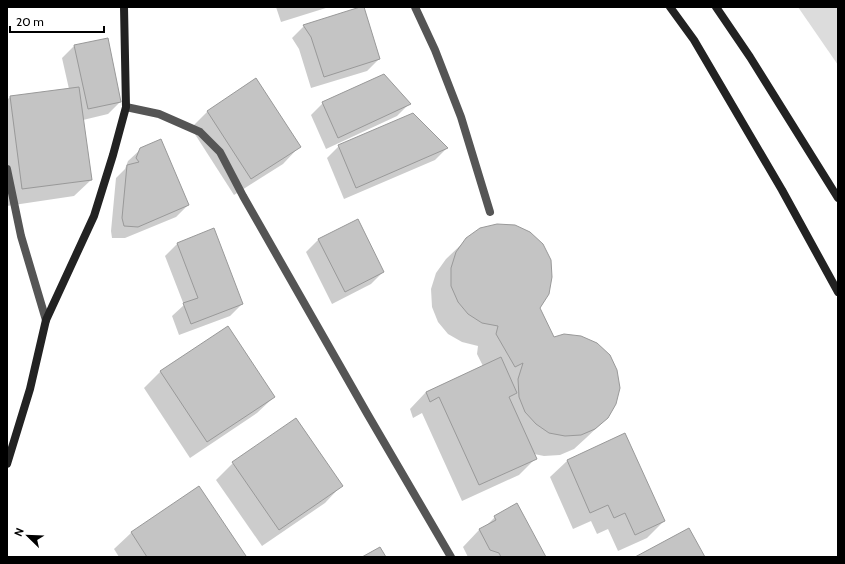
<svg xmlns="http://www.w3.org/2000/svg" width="845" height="564" viewBox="0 0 845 564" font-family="Cabin,sans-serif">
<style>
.green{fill:#dcdcdc}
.shadow{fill:#0003}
.building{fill:#c4c4c4;stroke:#999}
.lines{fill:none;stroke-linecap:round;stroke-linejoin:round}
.street{stroke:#555;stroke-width:8}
.secondary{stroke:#222;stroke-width:8}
</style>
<rect width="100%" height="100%" fill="#fff"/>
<path class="green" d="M 798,7 L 838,7 L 838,65 Z"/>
<g class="shadow">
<path d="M 276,7 L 329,7 L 281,22 Z"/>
<path d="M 363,7 L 379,59 L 367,71 L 311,88 L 299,49 L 292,38 L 304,26 Z"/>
<path d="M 74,46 L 120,102 L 108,114 L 83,120 L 91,180 L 74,196 L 7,206 L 7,100 L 10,97 L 69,89 L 62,58 Z"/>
<path d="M 323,103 L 409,104 L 397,116 L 326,149 L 311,115 Z"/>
<path d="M 208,111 L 299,147 L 283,164 L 234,195 L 191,128 Z"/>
<path d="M 339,146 L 447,148 L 435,160 L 344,199 L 327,158 Z"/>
<path d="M 141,149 L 188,205 L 176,217 L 125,238 L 112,238 L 111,231 L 116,178 L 125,169 L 128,161 Z"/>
<path d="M 467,239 L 539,308 L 554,338 L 607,418 L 586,438 L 574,449 L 560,455 L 544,456 L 534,454 L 536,458 L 519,475 L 462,501 L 422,413 L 413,418 L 410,409 L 426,392 L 483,366 L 477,354 L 478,346 L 462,342 L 448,334 L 438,322 L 432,307 L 431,289 L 436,273 L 446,259 Z"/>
<path d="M 318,240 L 383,272 L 371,284 L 332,304 L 306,252 Z"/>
<path d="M 178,243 L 242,304 L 230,316 L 179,335 L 172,316 L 184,305 L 165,256 Z"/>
<path d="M 161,371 L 274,397 L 257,413 L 190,458 L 144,388 Z"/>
<path d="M 624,434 L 664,521 L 647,538 L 618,551 L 608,529 L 597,534 L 591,521 L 573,529 L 550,477 L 567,461 Z"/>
<path d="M 233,463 L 341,486 L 325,503 L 262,546 L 216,480 Z"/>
<path d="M 199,487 L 243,557 L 119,557 L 114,549 L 131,533 Z"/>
<path d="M 495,517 L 545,557 L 468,557 L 463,547 L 479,530 L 484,528 Z"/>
</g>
<g class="building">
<path d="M 360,7 L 364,7 L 380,59 L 324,77 L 311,37 L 303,25 Z"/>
<path d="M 108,38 L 121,102 L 88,109 L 74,45 Z"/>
<path d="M 384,74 L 411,104 L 338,138 L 322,102 Z"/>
<path d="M 256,78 L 301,147 L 251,179 L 207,111 Z"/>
<path d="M 79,87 L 92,180 L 22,189 L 10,96 Z"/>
<path d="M 413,113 L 448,148 L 356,188 L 338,145 Z"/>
<path d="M 161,139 L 189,205 L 138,227 L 124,226 L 122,218 L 127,165 L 139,162 L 136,158 L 140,148 Z"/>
<path d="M 358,219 L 384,272 L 345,292 L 318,239 Z"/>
<path d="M 497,224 L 515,225 L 530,232 L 543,244 L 551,260 L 552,277 L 549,294 L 540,308 L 554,337 L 564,334 L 581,336 L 597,343 L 610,355 L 617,370 L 620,388 L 616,404 L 608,418 L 595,429 L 581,435 L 565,436 L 549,433 L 536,424 L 525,412 L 519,397 L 518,379 L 523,363 L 515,367 L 496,334 L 498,326 L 482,323 L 468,314 L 458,302 L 451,286 L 451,268 L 456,252 L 466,238 L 480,228 Z"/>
<path d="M 214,228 L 243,304 L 191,324 L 183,303 L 198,298 L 177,243 Z"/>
<path d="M 228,326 L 275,397 L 207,442 L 160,371 Z"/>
<path d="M 501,357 L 517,393 L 509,397 L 537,459 L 479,485 L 439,397 L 430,402 L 426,392 Z"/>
<path d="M 296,418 L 343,486 L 279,530 L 232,462 Z"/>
<path d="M 625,433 L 665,521 L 635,535 L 625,513 L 614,518 L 608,505 L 590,513 L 567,460 Z"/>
<path d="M 199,486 L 246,556 L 244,557 L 147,557 L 131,532 Z"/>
<path d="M 517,503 L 546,557 L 501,557 L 499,553 L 490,550 L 479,529 L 496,520 L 494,516 Z"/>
<path d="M 689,528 L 705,557 L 635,557 Z"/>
<path d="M 380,547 L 386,557 L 362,557 Z"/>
</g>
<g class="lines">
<g class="street">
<path d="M 415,7 L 435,50 L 461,117 L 490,212"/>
<path d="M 126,107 L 159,114 L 200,132 L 220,152 L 243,196 L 368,415 L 451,557"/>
<path d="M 7,169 L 21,236 L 46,320"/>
</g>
<g class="secondary">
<path d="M 670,7 L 694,40 L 782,190 L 838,292"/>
<path d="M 716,7 L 750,57 L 838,198"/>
<path d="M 7,464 L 30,389 L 46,320 L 94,216 L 113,155 L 126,107 L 124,7"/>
</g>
</g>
<rect width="845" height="564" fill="none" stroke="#000000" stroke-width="16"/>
<g transform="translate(28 536) rotate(293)" stroke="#ffffff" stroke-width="3" paint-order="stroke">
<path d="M0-3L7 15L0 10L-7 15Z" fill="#000000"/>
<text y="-6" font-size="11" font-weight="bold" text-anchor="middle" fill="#000000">N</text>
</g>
<path d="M10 26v6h94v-6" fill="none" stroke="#000000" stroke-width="2"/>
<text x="16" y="26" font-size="12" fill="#000000" stroke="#ffffff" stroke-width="3" paint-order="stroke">20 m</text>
</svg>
